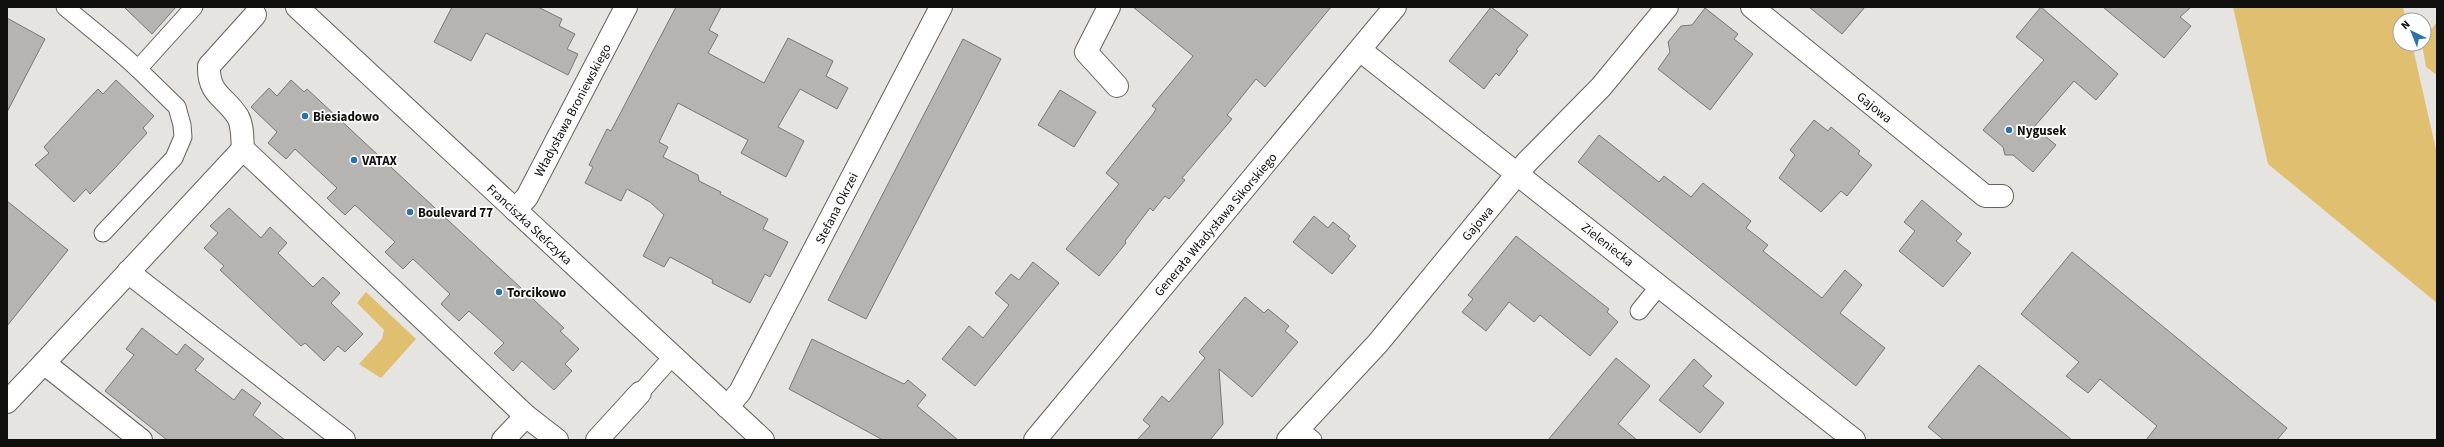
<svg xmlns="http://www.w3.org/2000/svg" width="2444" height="447" viewBox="0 0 2444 447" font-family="'Source Sans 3',sans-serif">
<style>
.green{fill:#e0bf70}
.building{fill:#b5b4b1;stroke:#787774}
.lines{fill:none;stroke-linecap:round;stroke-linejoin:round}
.lane-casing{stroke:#63625f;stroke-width:19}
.street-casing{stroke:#63625f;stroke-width:24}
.secondary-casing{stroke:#63625f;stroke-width:24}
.lane{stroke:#fff;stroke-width:17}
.street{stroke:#fff;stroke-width:22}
.secondary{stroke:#fff;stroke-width:22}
.poi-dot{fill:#2b73a7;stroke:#fff;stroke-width:1.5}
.labels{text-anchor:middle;stroke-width:3.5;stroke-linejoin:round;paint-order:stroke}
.street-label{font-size:13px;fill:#0f0f0e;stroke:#fff}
.poi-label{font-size:13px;font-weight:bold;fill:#0f0f0e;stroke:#fff;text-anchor:start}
</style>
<rect width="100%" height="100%" fill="#e5e4e0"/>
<g class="green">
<path d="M 2233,7 L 2403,7 L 2406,20 L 2400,20 L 2400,44 L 2412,44 L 2437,154 L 2437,303 L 2268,164 Z"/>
<path d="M 2437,22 L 2437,75 L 2426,67 L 2422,44 L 2424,44 L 2424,38 Z"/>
<path d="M 366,292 L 416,339 L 381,378 L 359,364 L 382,339 L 384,330 L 357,303 Z"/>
</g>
<g class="building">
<path d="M 124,7 L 176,7 L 152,34 Z"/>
<path d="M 452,7 L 538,7 L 562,19 L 559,26 L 575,34 L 567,49 L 578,54 L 568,75 L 486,33 L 471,61 L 434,42 Z"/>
<path d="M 676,7 L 721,7 L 709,30 L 718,35 L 708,53 L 764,83 L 788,38 L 833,61 L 826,76 L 848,88 L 837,109 L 800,89 L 778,127 L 804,141 L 786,177 L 741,153 L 748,140 L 678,103 L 659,142 L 668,147 L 663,157 L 698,175 L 699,181 L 721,192 L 720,194 L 768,219 L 763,229 L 788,242 L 770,277 L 765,274 L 750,303 L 712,283 L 713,280 L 670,257 L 664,267 L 643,256 L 664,215 L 650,202 L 627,189 L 621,201 L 585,183 L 593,167 L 589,165 L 607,129 L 611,131 Z"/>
<path d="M 1133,7 L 1331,7 L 1265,87 L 1256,79 L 1227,115 L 1232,119 L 1182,178 L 1185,180 L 1169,199 L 1165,196 L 1153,211 L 1150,208 L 1125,241 L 1126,243 L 1099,276 L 1066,249 L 1119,184 L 1106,173 L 1153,114 L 1156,109 L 1152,106 L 1193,56 Z"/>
<path d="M 1491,7 L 1528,35 L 1516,50 L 1518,51 L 1499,76 L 1496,73 L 1484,89 L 1449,61 Z"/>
<path d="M 1809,7 L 1865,7 L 1842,34 Z"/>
<path d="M 2041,7 L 2118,74 L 2096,100 L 2074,81 L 2034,127 L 2056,145 L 2033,172 L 2013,155 L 2005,155 L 2003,147 L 1983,130 L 2044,60 L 2016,37 Z"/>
<path d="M 2103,7 L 2191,7 L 2180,17 L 2191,26 L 2164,58 Z"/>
<path d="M 1705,8 L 1738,34 L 1734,39 L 1753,54 L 1710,110 L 1658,69 L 1670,52 L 1668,42 L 1681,26 L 1692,25 Z"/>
<path d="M 7,18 L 45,39 L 7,112 Z"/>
<path d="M 963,39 L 1001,59 L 866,319 L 828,300 Z"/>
<path d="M 116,80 L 154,116 L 143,128 L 147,133 L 114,169 L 90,194 L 86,189 L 74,202 L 35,165 L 49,153 L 44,147 L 79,109 L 98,89 L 103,94 Z"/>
<path d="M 291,80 L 304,92 L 307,89 L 564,328 L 560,331 L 579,349 L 565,364 L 572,371 L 554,390 L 522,361 L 513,371 L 494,353 L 504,343 L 469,311 L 459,321 L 441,304 L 450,294 L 413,259 L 403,269 L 385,252 L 395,242 L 355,205 L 345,215 L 327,198 L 337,188 L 295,149 L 286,159 L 268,143 L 277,132 L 251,107 L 269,88 L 277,96 Z"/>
<path d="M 1060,90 L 1096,112 L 1074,147 L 1038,125 Z"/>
<path d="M 1814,120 L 1828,131 L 1831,127 L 1860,151 L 1858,154 L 1872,165 L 1847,196 L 1841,191 L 1821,212 L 1779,178 L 1795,155 L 1790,150 Z"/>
<path d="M 1599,135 L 1659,182 L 1664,176 L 1691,197 L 1703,183 L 1751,221 L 1746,228 L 1768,245 L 1763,251 L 1822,298 L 1845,270 L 1862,285 L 1840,313 L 1885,348 L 1856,386 L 1578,162 Z"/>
<path d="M 1922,200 L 1962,234 L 1956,241 L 1971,253 L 1943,287 L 1899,251 L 1915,231 L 1904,222 Z"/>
<path d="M 7,201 L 68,250 L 7,326 Z"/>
<path d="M 229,208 L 261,238 L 270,227 L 287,243 L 278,253 L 313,287 L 323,277 L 340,293 L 331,303 L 363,334 L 345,352 L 338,346 L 324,361 L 305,343 L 301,346 L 220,270 L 224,266 L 204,248 L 218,233 L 210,226 Z"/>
<path d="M 1314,216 L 1328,228 L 1333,222 L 1350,236 L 1348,239 L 1356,246 L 1332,274 L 1293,242 Z"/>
<path d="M 1516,236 L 1609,309 L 1607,312 L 1618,322 L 1590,356 L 1540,315 L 1534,322 L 1509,302 L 1486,331 L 1462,312 L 1473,299 L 1468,295 Z"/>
<path d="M 2072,252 L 2287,428 L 2277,440 L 2146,440 L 2157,426 L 2100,379 L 2088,393 L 2066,376 L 2079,362 L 2021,314 Z"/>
<path d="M 1033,262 L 1059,283 L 975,386 L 942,359 L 969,326 L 983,338 L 1009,305 L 995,293 L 1011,274 L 1019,280 Z"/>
<path d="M 1245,297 L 1264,313 L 1268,309 L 1289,326 L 1285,331 L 1298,342 L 1252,397 L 1219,369 L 1223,424 L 1210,440 L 1137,440 L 1150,426 L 1143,420 L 1162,396 L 1169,402 L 1205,358 L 1199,352 Z"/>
<path d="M 142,328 L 177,355 L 185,344 L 204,359 L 195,370 L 234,400 L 242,389 L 261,403 L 253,415 L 285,440 L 167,440 L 105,391 L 134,355 L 126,349 Z"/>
<path d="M 812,339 L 904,384 L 908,380 L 926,395 L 917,406 L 958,440 L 883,440 L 789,389 Z"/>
<path d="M 1616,358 L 1650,386 L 1618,424 L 1637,440 L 1548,440 Z"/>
<path d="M 1694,359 L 1712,376 L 1703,386 L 1724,403 L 1700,433 L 1659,400 Z"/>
<path d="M 1979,365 L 2072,440 L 1944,440 L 1928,427 Z"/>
</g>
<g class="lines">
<defs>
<g id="lane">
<path d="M 65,7 C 90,28 115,47 138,69 L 194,7"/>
<path d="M 103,233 L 174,158 L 183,137 L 182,125 L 177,107 L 138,69"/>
<path d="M 1639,311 L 1660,285"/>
<path d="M 640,393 L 673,356"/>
<path d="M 1298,428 L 1313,440"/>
</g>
<g id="street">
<path d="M 297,7 L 763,440"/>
<path d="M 1109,7 L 1086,52 L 1117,86"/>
<path d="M 1752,7 L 1985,196 L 2002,196"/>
<path d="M 1360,50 L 1854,440"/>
<path d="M 243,149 C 242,139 243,126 238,117 C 226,97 208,95 209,66 L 255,15"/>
<path d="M 515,210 L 527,197 L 626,7"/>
<path d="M 128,272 L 344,440"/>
<path d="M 44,363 L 243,149 L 526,416 L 503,440"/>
<path d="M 7,402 L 44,363 L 141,440"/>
<path d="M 727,407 L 740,392 L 941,7"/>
<path d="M 526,416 L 557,440"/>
<path d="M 597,440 L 640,393"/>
<path d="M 1288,440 L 1378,343 L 1527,162 L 1601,87 L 1667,7"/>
</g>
<path id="secondary" d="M 1035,440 L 1395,7"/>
</defs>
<use href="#lane" class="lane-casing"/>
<use href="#street" class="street-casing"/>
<use href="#secondary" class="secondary-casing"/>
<use href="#lane" class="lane"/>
<use href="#street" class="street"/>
<use href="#secondary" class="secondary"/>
</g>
<g class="poi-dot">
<circle cx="305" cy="116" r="4"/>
<circle cx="2009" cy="130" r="4"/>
<circle cx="354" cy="160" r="4"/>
<circle cx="410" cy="212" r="4"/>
<circle cx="499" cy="292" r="4"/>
</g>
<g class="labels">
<g class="street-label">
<text transform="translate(1875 107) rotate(39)" y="5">Gajowa</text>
<text transform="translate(572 110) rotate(-62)" y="5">Władysława Broniewskiego</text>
<text transform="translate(836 208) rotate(-63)" y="5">Stefana Okrzei</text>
<text transform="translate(1477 223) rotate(-50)" y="5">Gajowa</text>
<text transform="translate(530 224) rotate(43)" y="5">Franciszka Stefczyka</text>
<text transform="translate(1215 224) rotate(-50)" y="5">Generała Władysława Sikorskiego</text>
<text transform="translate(1608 244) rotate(38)" y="5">Zieleniecka</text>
</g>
<g class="poi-label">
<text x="313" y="121">Biesiadowo</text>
<text x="2017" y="135">Nygusek</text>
<text x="362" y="165">VATAX</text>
<text x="418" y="217">Boulevard 77</text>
<text x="507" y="297">Torcikowo</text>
</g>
</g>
<rect width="2444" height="447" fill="none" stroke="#0f0f0e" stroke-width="16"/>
<g transform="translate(2412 32) rotate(317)"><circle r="19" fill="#ffffff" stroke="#9f9f9f"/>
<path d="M0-3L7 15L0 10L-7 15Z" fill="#2b73a7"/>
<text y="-6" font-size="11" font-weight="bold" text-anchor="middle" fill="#0f0f0e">N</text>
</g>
</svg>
